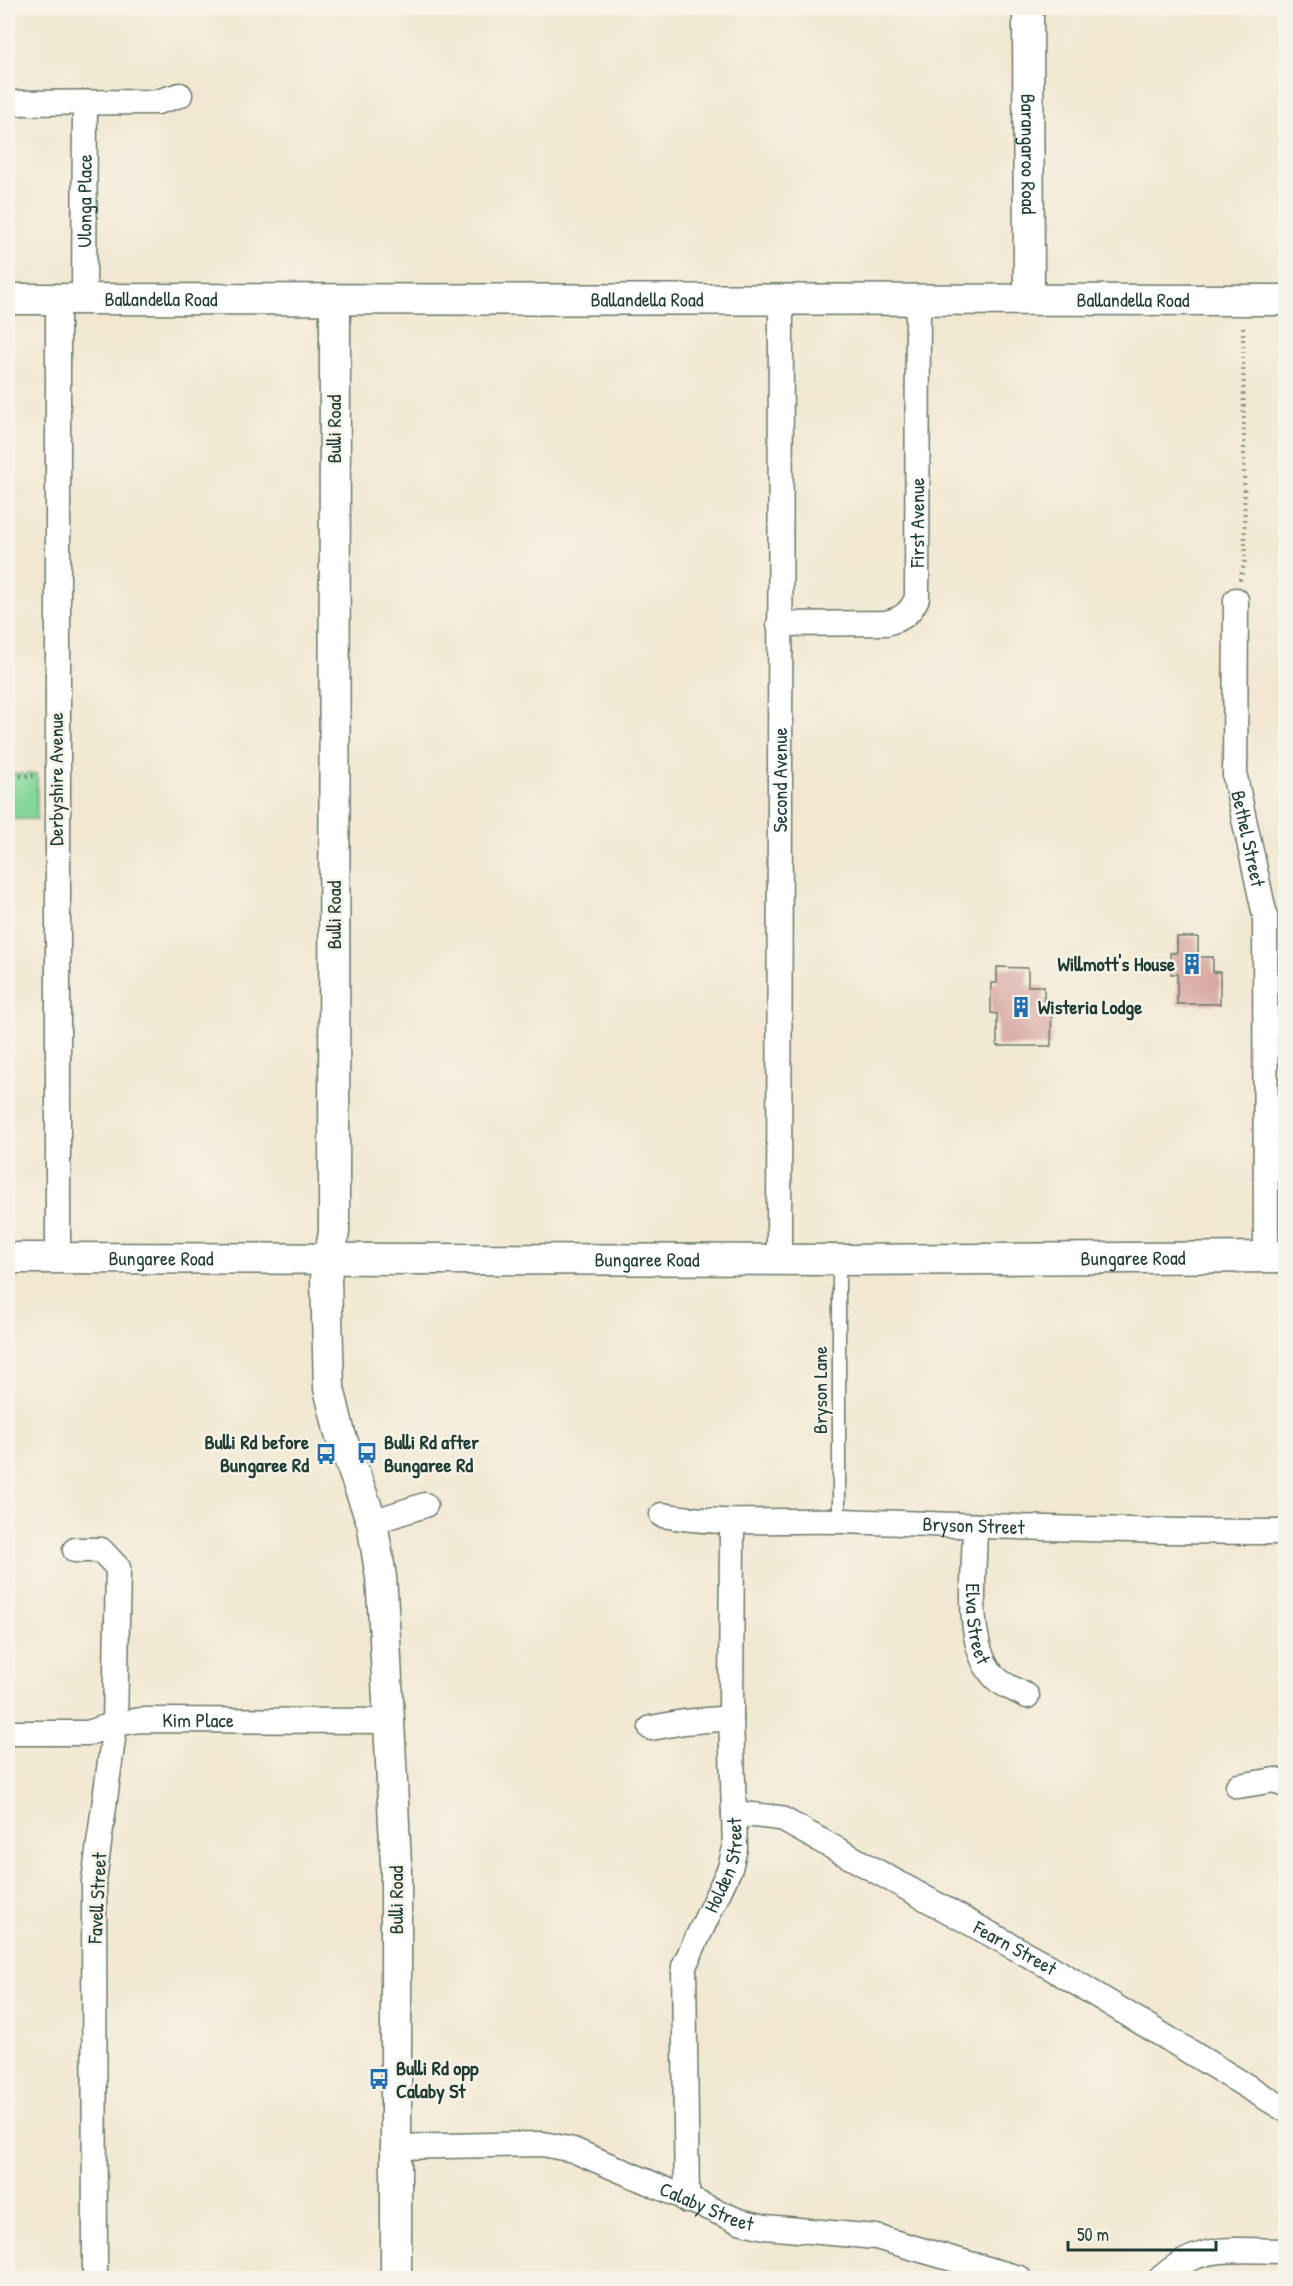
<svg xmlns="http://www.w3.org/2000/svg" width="1293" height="2286" viewBox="0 0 1293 2286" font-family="'Patrick Hand',sans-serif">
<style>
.green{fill:#84d799;stroke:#528a66;stroke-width:1.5}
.building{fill:#d7a5a0}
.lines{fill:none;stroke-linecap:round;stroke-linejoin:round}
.service-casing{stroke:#69796b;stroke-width:15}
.minor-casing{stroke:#69796b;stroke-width:27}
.tertiary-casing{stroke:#69796b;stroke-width:33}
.path{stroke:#69796b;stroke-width:4;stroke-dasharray:1.5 4.5;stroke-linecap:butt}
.service{stroke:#fff;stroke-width:12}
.minor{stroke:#fff;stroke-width:24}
.tertiary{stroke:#fff;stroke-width:30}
.labels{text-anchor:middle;stroke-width:5;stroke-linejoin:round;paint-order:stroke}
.street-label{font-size:20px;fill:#1f3d34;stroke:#f7f3e8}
.poi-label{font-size:20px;font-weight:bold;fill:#1f3d34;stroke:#f7f3e8;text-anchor:start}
</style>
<rect width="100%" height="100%" fill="#f7f3e8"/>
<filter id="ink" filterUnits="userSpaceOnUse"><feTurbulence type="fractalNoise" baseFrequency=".0167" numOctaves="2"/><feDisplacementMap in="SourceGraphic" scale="12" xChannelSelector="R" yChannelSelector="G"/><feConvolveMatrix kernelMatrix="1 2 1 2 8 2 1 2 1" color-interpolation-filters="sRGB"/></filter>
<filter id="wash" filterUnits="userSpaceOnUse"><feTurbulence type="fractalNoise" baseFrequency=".008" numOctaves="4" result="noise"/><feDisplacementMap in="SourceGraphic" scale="24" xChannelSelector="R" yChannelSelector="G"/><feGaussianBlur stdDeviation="1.35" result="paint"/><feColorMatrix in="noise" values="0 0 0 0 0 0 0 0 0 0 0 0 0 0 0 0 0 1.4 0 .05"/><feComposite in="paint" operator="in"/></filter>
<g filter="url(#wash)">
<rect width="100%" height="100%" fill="#f2e8d1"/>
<rect class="green" x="8" y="774" width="29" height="45"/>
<g id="blocks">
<g class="building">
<path d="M 1177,937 L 1198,937 L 1198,957 L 1213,957 L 1213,972 L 1220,972 L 1220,1004 L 1177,1004 L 1177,974 L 1171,974 L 1170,953 L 1177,953 Z"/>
<path d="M 997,967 L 1028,968 L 1028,986 L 1044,986 L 1044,1000 L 1052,1000 L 1051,1046 L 997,1046 L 997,1014 L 991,1013 L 991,983 L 997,983 Z"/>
</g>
</g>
</g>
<g filter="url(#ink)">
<use href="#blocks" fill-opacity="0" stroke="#69796b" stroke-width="1.5"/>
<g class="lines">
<defs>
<path id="service" d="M 839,1261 L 839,1521"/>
<g id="minor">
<path d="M 8,103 L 157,102 L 180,95"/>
<path d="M 58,299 L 58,1258"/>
<path id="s1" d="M 84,300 L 85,103"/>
<path id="s2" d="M 1236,600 L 1235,777 L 1265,916 L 1266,1257"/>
<path id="s3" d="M 779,624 L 886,623 C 902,619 910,614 917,598 L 918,300"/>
<path id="s4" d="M 779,1258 L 781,300"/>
<path id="s5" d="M 662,1515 C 722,1526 782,1519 844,1521 C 991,1526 1138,1532 1286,1532"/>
<path d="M 372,1522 L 425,1505"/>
<path id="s6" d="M 975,1526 C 975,1568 964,1641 992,1674 C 999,1684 1016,1690 1027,1696"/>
<path d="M 75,1550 L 101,1550 L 118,1568 L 115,1724 L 94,1881 L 95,2278"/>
<path d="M 651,1728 L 684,1722 L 731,1718"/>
<path id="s7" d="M 8,1733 L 88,1733 L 115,1724 L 141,1720 L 390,1721"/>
<path d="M 1238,1786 L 1275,1780 L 1286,1786"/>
<path id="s8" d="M 734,1813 L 780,1818 L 1050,1967 L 1286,2110"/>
<path id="s9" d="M 395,2147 L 543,2144 L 573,2150 L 739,2221 L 765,2227 L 876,2237 L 1019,2278"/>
<path id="s10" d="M 687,2201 L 684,1966 L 730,1868 L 735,1848 L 731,1718 L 732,1522"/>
<path d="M 1161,2278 C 1201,2242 1236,2251 1286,2251"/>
</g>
<g id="tertiary">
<path id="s11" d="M 1028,8 L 1029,299"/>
<path id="s12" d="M 8,299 L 1286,300"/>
<path d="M 335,301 L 334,1232 L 326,1278 L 329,1388 L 340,1434 L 372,1522 L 381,1577 L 385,1639 L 396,1865 L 396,2278"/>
<path id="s13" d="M 8,1258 L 839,1260 L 1286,1257"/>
</g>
</defs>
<use href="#service" class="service-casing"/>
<use href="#minor" class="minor-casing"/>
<use href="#tertiary" class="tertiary-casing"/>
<g class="path">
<path d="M 1240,580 L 1245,561 L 1243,324"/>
<path d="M 8,776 L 37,776"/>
</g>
<use href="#service" class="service"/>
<use href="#minor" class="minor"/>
<use href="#tertiary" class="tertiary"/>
</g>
</g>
<defs>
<symbol id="building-bare" viewBox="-9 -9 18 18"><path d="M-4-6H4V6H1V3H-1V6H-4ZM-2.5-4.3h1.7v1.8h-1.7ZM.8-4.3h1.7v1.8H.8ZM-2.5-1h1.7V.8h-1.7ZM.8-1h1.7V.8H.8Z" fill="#1f6fb2" stroke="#f7f3e8" stroke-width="2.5" paint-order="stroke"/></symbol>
<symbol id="bus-bare" viewBox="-9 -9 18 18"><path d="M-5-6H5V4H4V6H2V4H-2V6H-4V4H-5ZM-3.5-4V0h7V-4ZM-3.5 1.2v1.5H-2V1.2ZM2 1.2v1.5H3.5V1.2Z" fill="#1f6fb2" stroke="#f7f3e8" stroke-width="2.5" paint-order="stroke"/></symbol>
</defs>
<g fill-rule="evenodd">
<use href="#building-bare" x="1177" y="949" width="30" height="30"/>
<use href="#building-bare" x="1006" y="992" width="30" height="30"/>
<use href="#bus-bare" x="352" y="1438" width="30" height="30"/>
<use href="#bus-bare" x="311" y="1439" width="30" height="30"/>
<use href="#bus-bare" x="364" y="2064" width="30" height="30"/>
</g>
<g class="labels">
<g class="street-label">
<text dy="7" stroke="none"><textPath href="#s11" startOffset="146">Barangaroo Road</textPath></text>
<text dy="7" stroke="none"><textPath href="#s1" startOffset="99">Ulonga Place</textPath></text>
<text dy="7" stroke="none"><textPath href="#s12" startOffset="153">Ballandella Road</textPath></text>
<text dy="7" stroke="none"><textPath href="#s12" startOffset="1125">Ballandella Road</textPath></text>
<text dy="7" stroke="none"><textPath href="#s12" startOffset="639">Ballandella Road</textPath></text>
<text transform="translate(334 429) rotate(-90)" y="7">Bulli Road</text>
<text dy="7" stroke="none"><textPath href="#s3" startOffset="224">First Avenue</textPath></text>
<text transform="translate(56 779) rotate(-90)" y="7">Derbyshire Avenue</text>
<text dy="7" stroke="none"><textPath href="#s4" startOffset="478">Second Avenue</textPath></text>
<text dy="7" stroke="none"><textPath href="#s2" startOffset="240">Bethel Street</textPath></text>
<text transform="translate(334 915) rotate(-90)" y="7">Bulli Road</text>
<text dy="7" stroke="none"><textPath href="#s13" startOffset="153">Bungaree Road</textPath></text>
<text dy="7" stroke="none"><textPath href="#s13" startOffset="639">Bungaree Road</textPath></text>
<text dy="7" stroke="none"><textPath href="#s13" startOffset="1125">Bungaree Road</textPath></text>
<text transform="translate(820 1390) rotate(-90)" y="7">Bryson Lane</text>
<text dy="7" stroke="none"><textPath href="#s5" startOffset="312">Bryson Street</textPath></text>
<text dy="7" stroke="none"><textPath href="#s6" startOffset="98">Elva Street</textPath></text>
<text dy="7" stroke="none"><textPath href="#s7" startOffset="192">Kim Place</textPath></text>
<text dy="7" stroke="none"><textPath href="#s10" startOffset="345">Holden Street</textPath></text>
<text transform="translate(97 1898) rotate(-87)" y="7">Favell Street</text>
<text transform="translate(396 1900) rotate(-90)" y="7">Bulli Road</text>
<text dy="7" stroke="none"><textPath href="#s8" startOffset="315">Fearn Street</textPath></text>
<text dy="7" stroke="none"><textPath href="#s9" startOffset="324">Calaby Street</textPath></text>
</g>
<g class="poi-label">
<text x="1175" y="971" text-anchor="end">Willmott's House</text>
<text x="1038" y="1014">Wisteria Lodge</text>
<text x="309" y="1449" text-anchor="end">Bulli Rd before<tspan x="309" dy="23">Bungaree Rd</tspan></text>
<text x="384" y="1449">Bulli Rd after<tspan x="384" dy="23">Bungaree Rd</tspan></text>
<text x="396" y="2075">Bulli Rd opp<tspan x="396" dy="23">Calaby St</tspan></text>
</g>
</g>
<rect width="1293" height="2286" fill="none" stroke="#f7f3e8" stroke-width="30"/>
<path d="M1068 2241v9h148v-9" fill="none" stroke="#1f3d34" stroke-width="3"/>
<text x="1077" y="2241" font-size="18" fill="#1f3d34" stroke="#f7f3e8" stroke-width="4.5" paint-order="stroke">50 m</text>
</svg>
